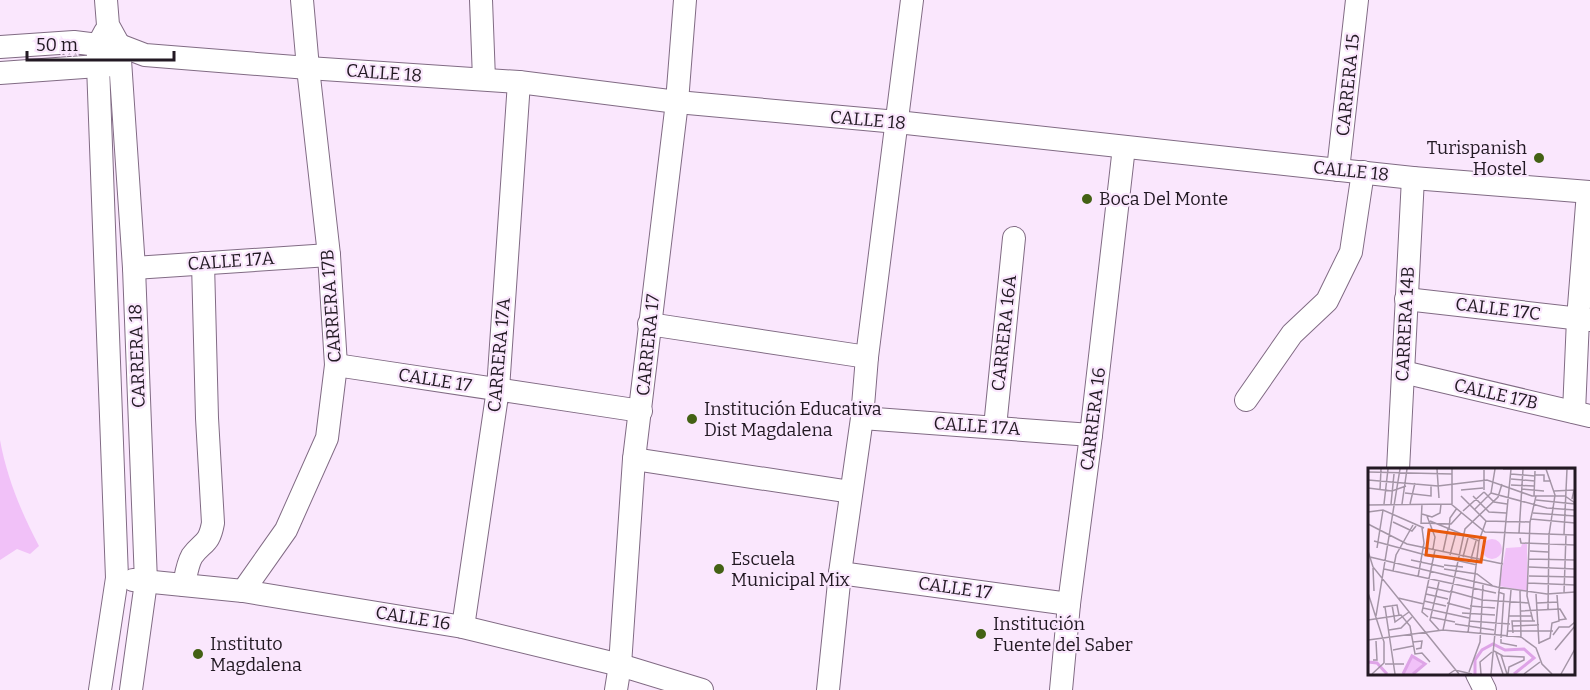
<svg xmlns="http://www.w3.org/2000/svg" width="1590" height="690" viewBox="0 0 1590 690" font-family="Bitter,serif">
<rect width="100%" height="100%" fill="#fae7fd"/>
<!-- green -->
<path fill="#f1c1f8" d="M0,440C7,478 21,512 39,546L30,554L17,549L0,560Z"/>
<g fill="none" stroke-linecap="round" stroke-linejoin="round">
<defs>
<g id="street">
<path d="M106,0L108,25L119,45L134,268L146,582L131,690"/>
<path d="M481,0L484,79"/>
<path d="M0,47L74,42L98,45H119L145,55L308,68L519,82L677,102L897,122L1413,178L1590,192"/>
<path d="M0,73L112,65"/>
<path d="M1338,170L1357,0"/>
<path d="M134,268L329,255"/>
<path d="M1406,299L1590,320"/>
<path d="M649,324L867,357"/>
<path d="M336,365L641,411"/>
<path d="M1403,372L1590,416"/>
<path d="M1246,400L1292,334L1327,301L1351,252L1363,172"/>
<path d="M1574,412L1578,319L1588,192"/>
<path d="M862,418L1091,435"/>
<path d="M995,427L1014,238"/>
<path d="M634,459L851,492"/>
<path d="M1398,470L1413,178"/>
<path d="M840,573L1069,604"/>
<path d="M133,580L243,591L463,627L620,665L702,690"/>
<path d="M184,585C186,575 187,565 192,556C203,541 209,545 213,523L207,418L203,263"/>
<path d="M243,591L286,530L327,438L336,365L329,255L308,68L302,0"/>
<path d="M463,627L498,389L519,82"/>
<path d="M1477,674L1485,690"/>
<path d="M100,690L117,578L98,65V45L105,32"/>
<path d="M616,690L620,665L634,459L677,102L685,0"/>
<path d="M828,690L840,573L862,418L867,357L912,0"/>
<path d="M1061,690L1069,604L1091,435L1124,147"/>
</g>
</defs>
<!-- street casing -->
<use href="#street" stroke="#816b84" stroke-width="24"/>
<!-- street -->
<use href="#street" stroke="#fff" stroke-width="22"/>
</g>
<!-- markers -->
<g fill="#436114" stroke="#fae7fd" stroke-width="2">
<circle cx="1539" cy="158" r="6"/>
<circle cx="1087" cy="199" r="6"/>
<circle cx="692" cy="419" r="6"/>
<circle cx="719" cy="569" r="6"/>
<circle cx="981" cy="634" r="6"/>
<circle cx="198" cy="654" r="6"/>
</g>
<g text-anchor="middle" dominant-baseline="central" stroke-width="4.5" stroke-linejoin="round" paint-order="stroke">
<!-- street labels -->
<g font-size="18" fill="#221923" stroke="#fae7fd">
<text transform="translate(384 73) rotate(4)">CALLE 18</text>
<text transform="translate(1348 85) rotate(-84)">CARRERA 15</text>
<text transform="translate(868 120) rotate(5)">CALLE 18</text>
<text transform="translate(1351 171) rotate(6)">CALLE 18</text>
<text transform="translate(231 261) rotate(-4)">CALLE 17A</text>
<text transform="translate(331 306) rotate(-94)">CARRERA 17B</text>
<text transform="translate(1498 309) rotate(7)">CALLE 17C</text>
<text transform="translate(1405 324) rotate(-87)">CARRERA 14B</text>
<text transform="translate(1004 333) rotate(-84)">CARRERA 16A</text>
<text transform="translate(648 345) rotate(-84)">CARRERA 17</text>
<text transform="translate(499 355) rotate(-85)">CARRERA 17A</text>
<text transform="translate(137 356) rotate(-92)">CARRERA 18</text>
<text transform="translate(435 380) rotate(9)">CALLE 17</text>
<text transform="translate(1496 394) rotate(13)">CALLE 17B</text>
<text transform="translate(1093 419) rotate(-83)">CARRERA 16</text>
<text transform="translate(977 426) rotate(4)">CALLE 17A</text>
<text transform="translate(955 588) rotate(8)">CALLE 17</text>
<text transform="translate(413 618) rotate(9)">CALLE 16</text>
</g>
<!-- poi labels -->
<g font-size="18" fill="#221923" stroke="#fae7fd" text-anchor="start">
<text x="1527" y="148" text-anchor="end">Turispanish<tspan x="1527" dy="21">Hostel</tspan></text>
<text x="1099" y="199">Boca Del Monte</text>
<text x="704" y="409">Institución Educativa<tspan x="704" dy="21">Dist Magdalena</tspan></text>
<text x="731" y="559">Escuela<tspan x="731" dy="21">Municipal Mix</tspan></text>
<text x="993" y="624">Institución<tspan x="993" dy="21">Fuente del Saber</tspan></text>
<text x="210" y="644">Instituto<tspan x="210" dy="21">Magdalena</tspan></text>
</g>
</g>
<!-- overview -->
<g transform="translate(1368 468)">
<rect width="207" height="207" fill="#fae7fd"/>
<path d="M114 81a10 10 0 1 1 20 0a10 10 0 1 1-20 0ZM154,76H159V123L131,118L138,80L153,79ZM45,189L56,198L45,206H35Z" fill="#f1c1f8"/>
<path fill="none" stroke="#dea4e7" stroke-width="3" d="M0,194L9,195L19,206M35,206L44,188L57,196L45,206M107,206V192L114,182L125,176L137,182L156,181L166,190L146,206"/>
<path fill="none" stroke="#a495a6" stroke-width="1.5" d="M69,1L71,30M84,1V36M135,1H207M178,1L187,27L181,67L180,141M0,4L84,6M143,6L167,8M167,7H176V13H183M143,11L167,13M0,12L70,18L119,12L164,28H197L207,35M143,17L166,18M0,20L24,23L38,18M154,21L176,23M12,22L13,1M93,22L115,20M116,22V2M186,23L206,22L204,31M116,24L126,34L139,36M37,25L63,28V17M123,25L179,40L207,42M93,28L118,53L162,54M105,28L121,44L138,45M166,28L167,3M168,32L207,36M16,36L20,1M23,36L26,6M34,36L39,1M42,36L47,15M0,37L83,36L117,64L207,67M107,41L123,25L127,1M95,43L116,24M0,44L15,42L56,60M165,45L207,48M54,46L64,49L72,45L73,36M59,48L67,69L65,81M163,51L207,55M62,53L111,73M25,54L44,63L48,58M53,55L83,56L94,44M0,56L39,76L135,96M53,56L54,36M81,62L82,50L89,40M151,65L155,1M196,66L199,1M152,70L153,75L207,77M6,73L65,89M9,80L15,42M0,83L5,99L91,206M162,83L180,84M75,84L80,61M82,87L88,65M2,89L129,119L179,126L207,124M74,89L109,97M95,89L100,70M103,91L108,73M161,91L207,92M43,92L76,99M76,97L95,99M161,99L207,101M5,100L6,123M16,101L128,125M76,101L109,106L125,118M25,103L28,87L45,57M161,108L207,109M50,109L56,75L54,60M160,115L207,117M60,119L82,124M82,123L114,132L161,135M152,123L153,170M130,124L136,126L133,170M0,125L16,174V195L4,206M196,125L198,67M58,126L80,131M168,126L171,176M30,130L56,136M56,133L78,138M79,135L102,141M169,135L190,134M24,137L27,154L41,144M102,138L127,140M15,139L29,137L31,147M17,139L27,206M55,140L101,150M153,143L192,141L198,151L191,152M94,145L127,147M8,148L32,1M141,148H164M60,149L54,144L67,82M62,149L87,154M0,152L33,147L42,158L47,186L54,185L62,194M101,153L142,156M165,153L159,128L162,54L168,28M87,156L126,162M144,158L171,157M21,162L33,160L44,149M71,162L62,152L71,114M75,162L97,61L130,29L134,16M140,163H185M100,165L111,73L118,53M145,165L144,153H167M185,167L191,159H201L207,154M139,169L143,122M133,171V175L149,178M0,172L75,162L153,169L168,180L174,196L184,206M45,174L54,173L53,180L48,181M171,175L182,170L184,155L191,153L189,127M25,182L45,178M187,182L207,158M126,183L135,188L156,189V192L141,199L140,206M128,185L135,206M133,187L139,206M5,192H9L8,173M17,196H36M101,204L112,174L115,117M81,206L87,202L104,206M113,206L112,194L124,184M123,206L143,1M156,206L172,194M193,206L207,181"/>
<path fill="#e8590c" fill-opacity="0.15" stroke="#e8590c" stroke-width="3" d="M61,62L117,70L113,94L58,87Z"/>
<rect width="207" height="207" fill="none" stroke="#221923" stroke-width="3"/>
</g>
<!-- scale -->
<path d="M27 51v9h147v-9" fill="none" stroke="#221923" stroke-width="3"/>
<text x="36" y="51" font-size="18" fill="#221923" stroke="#fae7fd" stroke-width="4.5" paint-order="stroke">50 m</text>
</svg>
